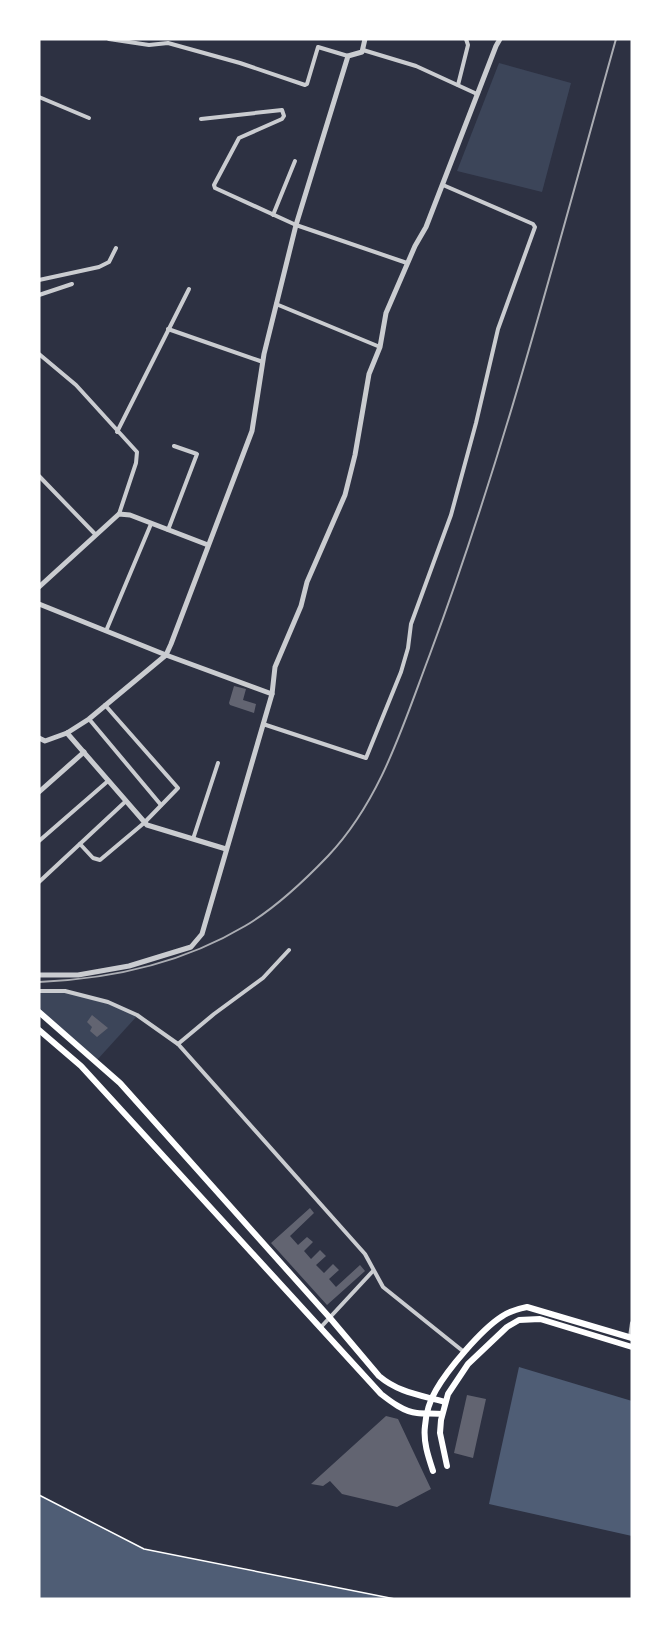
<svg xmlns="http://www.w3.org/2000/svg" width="671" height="1638" viewBox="0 0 671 1638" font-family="'IBM Plex Sans',sans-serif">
<rect width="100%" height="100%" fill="#2d3142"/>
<!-- green -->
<g fill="#3c4559">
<path d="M499,63L571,83L542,192L457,171Z"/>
<path d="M66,992L109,1004L137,1016L97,1060L39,1011V993Z"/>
</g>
<!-- water -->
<g fill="#4f5d75">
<path d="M519,1367L632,1401V1536L489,1504Z"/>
<path d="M39,1495L144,1549L395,1599H39Z"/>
</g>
<!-- building -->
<g fill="#626471">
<path d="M234,686L246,689L243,700L256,704L254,713L230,705L229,703Z"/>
<path d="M92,1015L108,1028L97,1037L90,1031L92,1027L87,1022Z"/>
<path d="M310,1208L314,1213L290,1236L298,1245L307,1237L313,1242L304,1251L311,1259L320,1250L326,1256L316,1265L324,1273L333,1264L339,1270L329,1279L336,1287L360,1265L365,1271L327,1305L271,1243Z"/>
<path d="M467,1395L486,1399L473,1458L454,1453Z"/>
<path d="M386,1416L398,1419L431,1489L397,1507L342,1494L330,1481L323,1486L311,1484Z"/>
</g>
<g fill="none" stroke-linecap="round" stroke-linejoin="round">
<!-- path -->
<path stroke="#fff" stroke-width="1.5" d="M39,1495L144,1549L395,1599"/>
<!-- minor -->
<g stroke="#caccd0" stroke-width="4">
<path d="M109,39L149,45L168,43L240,63L305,85L307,84L318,47L348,56"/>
<path d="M363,50L416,66L477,94"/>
<path d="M458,85L468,45L466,39"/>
<path d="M39,97L89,118"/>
<path d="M201,119L282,110L284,116L282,119L239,138L214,185L215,188L296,225L407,263"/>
<path d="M273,215L295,161"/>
<path d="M39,280L99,267L109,262L116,248"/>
<path d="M39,295L72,284"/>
<path d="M276,304L380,347"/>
<path d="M168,329L263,362"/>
<path d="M39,354L76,385L137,452L136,463L119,514"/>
<path d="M117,432L189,289"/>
<path d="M39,476L95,534"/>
<path d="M168,530L197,454L174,446"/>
<path d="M106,631L151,524"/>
<path d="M89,719L161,805"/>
<path d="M263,724L366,758L401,672L408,648L411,624L451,515L476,423L498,329L535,227L533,224L443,185"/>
<path d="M193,839L218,763"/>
<path d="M39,841L108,781"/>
<path d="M80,844L93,858L100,860L144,823L178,788L105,705"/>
<path d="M39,882L126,801"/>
<path d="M39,991H65L108,1002L137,1015L178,1044L365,1254L383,1287L464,1352"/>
<path d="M178,1044L214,1014L263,978L289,950"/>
<path d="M321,1327L373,1271"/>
<path d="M630,1337L632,1323"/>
</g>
<!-- tertiary -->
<g stroke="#caccd0" stroke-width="5">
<path d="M39,587L119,514L130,515L208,545"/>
<path d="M39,604L166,655L272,694"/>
<path d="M67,733L147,825L226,849"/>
<path d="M39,738L45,741L67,733L89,719L166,655L171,644L252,431L264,354L296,225L348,56L362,52L365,39"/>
<path d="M39,792L84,752"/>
<path d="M39,975H78L129,966L191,947L202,934L272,694L275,667L301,606L307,582L345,495L355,455L369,374L380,347L386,313L415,246L426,227L496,46L500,39"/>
</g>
<!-- secondary -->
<g stroke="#fff" stroke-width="6">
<path d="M39,1012L120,1083L330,1318L379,1376C399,1393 421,1395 445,1402"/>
<path d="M39,1030L81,1066L381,1394C390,1401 404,1412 417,1413C425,1414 433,1413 442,1414"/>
<path d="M447,1466L440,1433L441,1420L448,1394L468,1364L507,1327L519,1320L540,1319L632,1347"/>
<path d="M433,1471C428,1456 423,1441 425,1426C426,1414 430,1400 436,1390C448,1369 481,1330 501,1317C509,1311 517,1309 527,1307L632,1338"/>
</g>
<!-- rail -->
<path stroke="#abadb3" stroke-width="2" d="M39,982C110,979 183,963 245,926C274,909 305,880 328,856C381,800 403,725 430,654C505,453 558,245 616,39"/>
</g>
<!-- border -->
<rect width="671" height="1638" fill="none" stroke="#ffffff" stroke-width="81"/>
</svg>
